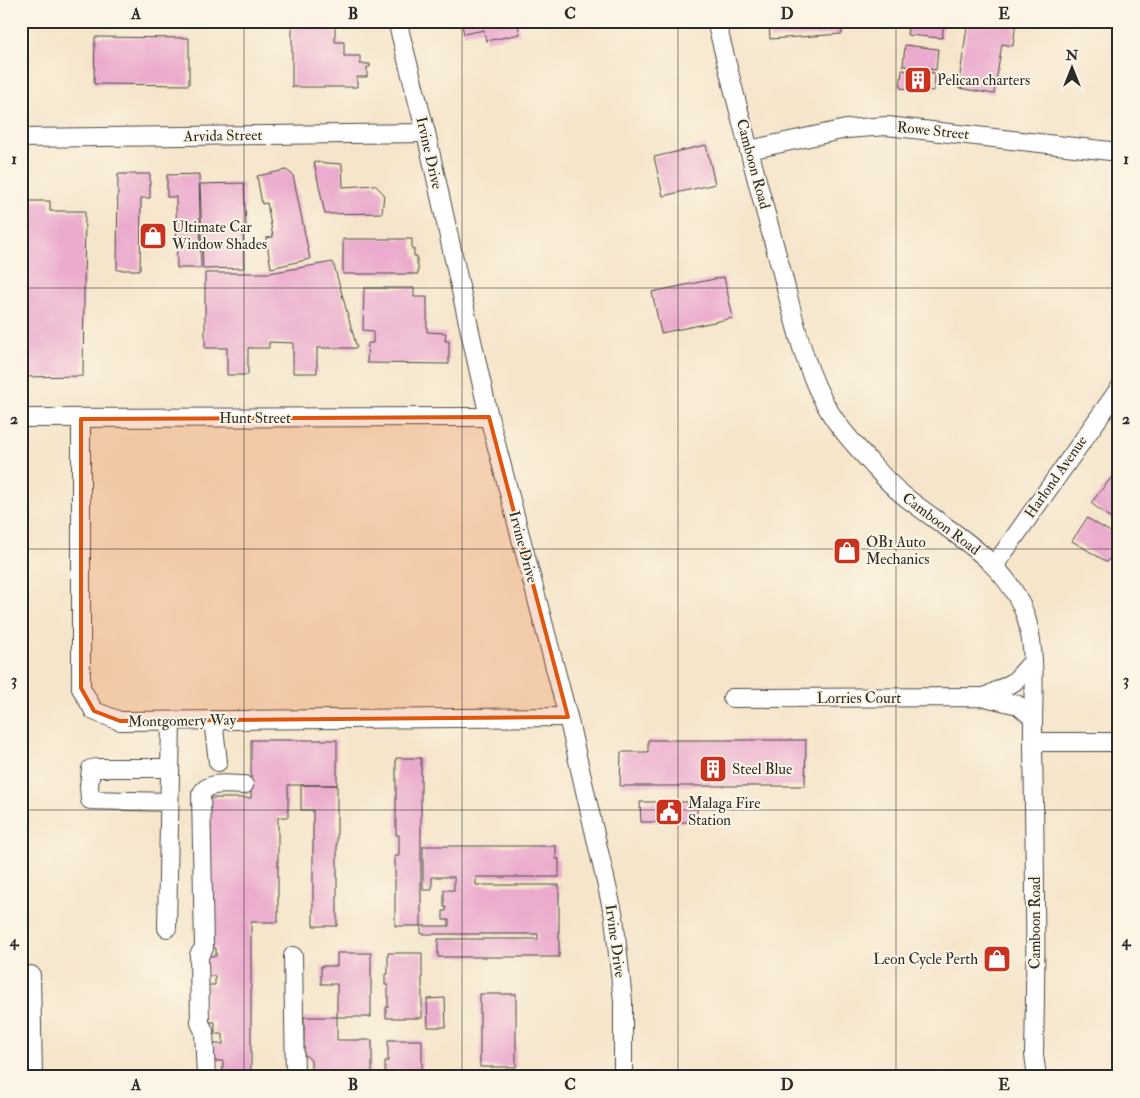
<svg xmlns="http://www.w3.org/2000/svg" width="1140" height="1098" viewBox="0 0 1140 1098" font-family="'IM FELL Double Pica',serif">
<rect width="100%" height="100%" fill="#fcf5e5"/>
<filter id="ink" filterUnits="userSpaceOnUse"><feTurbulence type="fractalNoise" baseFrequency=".02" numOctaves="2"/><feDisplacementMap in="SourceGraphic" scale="10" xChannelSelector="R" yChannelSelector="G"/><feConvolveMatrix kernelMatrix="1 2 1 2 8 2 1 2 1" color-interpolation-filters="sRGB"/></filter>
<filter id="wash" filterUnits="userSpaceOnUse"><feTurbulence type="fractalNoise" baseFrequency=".0096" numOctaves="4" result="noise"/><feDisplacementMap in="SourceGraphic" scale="20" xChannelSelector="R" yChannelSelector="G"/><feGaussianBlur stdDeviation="1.12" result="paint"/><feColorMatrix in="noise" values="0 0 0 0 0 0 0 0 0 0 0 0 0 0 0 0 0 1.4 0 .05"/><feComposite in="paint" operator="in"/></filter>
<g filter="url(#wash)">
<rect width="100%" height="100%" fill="#f5e5ca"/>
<g id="blocks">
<!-- building -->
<g fill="#ebabce">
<path d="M292,21H335V42H344V56H360V64H370V67H367V77H357V87H292Z"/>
<path d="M461,21H517L520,34L486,41L484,30L464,34Z"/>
<path d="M769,21H841L842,34L770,39Z"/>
<path d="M909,21H944L942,38L907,35Z"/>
<path d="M968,21H1016L1013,46L1002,44L994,94L958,88Z"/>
<path d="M95,37L189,38V85L94,84Z"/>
<path d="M905,45L938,49L936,70L903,66Z"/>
<path d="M902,70L935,73L934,91L900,88Z"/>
<path d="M706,145L715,184L663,196L654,157Z"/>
<path d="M314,162L342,164L343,187L375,185L384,194L382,213L325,214Z"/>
<path d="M286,170L293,175L310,259L271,268L266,238L273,237L267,203L262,204L257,176Z"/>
<path d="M118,174H150V198H141L140,270H117Z"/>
<path d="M199,174L201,268H177L176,197H167V175Z"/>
<path d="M244,183L246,229H243L244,268L203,269L200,184Z"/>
<path d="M29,201H50V211H85L83,376L21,377V232H28Z"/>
<path d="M343,239H412V249H414V256H417V265H418V274H343Z"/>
<path d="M333,262L357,348H317V373H293V343L269,342V348H248V375H227V348H205V273H269Z"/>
<path d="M724,277L733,318L661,333L652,292Z"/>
<path d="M364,288H414V297H427V332L446,333L445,341H449V364L367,363L368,343H373V331L363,330Z"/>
<path d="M1119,468V525L1091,503Z"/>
<path d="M1087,518L1119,537V544L1107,562L1072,541Z"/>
<path d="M251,740H337V785H288V817H278V922H251V1077H223V1061H213V1044H223V1034H215V1022H206L204,985H215V976H206V956H216V948H209L207,798H251Z"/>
<path d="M648,740H806L805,786H620L621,752H648Z"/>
<path d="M396,758H421V926H395V856H399V835H396Z"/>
<path d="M301,785H337V926H313V810H301Z"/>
<path d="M640,802H697V822H641Z"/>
<path d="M423,846H556V859H559V877H476V885H559V957H438V939H538V934H421V926H449V920H443V911H446V907H444V890H454V877H432V890H423Z"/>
<path d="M337,953H371V1017H337V984H321V966H337Z"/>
<path d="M388,953H422V1018H386V1007H388V985H385V974H388Z"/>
<rect x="480" y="994" width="36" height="73"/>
<path d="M445,998L446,1027H428L427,999Z"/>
<path d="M304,1017H337V1040H372V1073H337V1077H311V1060L304,1054Z"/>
<path d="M388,1040H422V1074H411V1073H399V1074H385V1061H388Z"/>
</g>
</g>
</g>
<g filter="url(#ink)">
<use href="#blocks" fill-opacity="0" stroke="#494743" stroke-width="1"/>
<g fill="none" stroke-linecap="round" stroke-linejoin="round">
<defs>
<g id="minor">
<path d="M397,21L426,133L489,417L568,717L614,917L623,1001V1077"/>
<path d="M716,21C737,104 758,187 781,269C794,318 804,371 831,414C842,432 857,447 871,463C881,474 891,486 903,495C947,531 1007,559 1026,617C1038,657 1032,706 1033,748C1034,801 1035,854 1035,907C1036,956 1035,1006 1034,1055L1037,1077"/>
<path d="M21,138L426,133"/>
<path d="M749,150L846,129L887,126L1119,152"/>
<path d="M21,418L489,417"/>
<path d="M81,419V688L94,711L120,721L568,717"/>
<path d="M994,566L1119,389"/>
<path d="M985,697L1014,682L1033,661"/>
<path d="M732,698L985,697L1018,705L1032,717"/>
<path d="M213,720L218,762"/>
<path d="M1033,742H1119"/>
<path d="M169,802L90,800L89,786L91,769L97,768H170"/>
<path d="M167,928L171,721"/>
<path d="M293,956L295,1077"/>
<path d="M31,975L33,1077"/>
<path d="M206,1077L204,1031L200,1023L199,955L204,948L201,795C207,780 230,785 244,785"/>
</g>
</defs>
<!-- minor casing -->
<use href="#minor" stroke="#494743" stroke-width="20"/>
<!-- minor -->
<use href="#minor" stroke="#fff" stroke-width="18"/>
</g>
</g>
<!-- marked area -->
<path fill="#df570e" fill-opacity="0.2" stroke="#df570e" stroke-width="4" stroke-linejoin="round" d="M489,417L568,717L120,721L94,711L81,688V419Z"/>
<!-- grid -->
<path fill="none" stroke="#2b2b2b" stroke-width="1" stroke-opacity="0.55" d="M244,21V1077M462,21V1077M678,21V1077M896,21V1077M21,288H1119M21,549H1119M21,810H1119"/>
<!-- icons -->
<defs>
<symbol id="building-square" viewBox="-11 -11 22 22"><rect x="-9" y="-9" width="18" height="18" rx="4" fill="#c8321e" stroke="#fcf5e5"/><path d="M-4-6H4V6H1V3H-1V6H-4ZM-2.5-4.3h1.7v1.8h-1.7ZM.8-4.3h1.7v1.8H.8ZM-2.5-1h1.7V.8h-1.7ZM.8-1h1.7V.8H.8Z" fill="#fff"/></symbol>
<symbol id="shop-square" viewBox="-11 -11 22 22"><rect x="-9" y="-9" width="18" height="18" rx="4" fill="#c8321e" stroke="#fcf5e5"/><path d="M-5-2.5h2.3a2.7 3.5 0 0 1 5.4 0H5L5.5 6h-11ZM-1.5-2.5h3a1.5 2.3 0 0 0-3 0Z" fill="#fff"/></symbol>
<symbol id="civic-square" viewBox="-11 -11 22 22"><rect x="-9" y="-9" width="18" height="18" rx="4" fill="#c8321e" stroke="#fcf5e5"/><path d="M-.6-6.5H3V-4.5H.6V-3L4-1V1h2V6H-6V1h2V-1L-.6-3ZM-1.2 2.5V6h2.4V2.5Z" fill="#fff"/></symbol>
</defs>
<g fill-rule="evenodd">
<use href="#building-square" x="902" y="64" width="32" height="32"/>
<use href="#shop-square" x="137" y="220" width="32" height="32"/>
<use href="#shop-square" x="831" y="535" width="32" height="32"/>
<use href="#building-square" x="697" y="753" width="32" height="32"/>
<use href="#civic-square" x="653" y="796" width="32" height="32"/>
<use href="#shop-square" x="981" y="943" width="32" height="32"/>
</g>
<g text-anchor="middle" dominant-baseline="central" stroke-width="4" stroke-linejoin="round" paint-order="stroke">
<!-- poi labels -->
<g font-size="15" fill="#2b2b2b" stroke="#fcf5e5" text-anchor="start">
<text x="937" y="80">Pelican charters</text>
<text x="172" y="227">Ultimate Car<tspan x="172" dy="17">Window Shades</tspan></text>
<text x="866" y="542">OB1 Auto<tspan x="866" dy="17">Mechanics</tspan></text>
<text x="732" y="769">Steel Blue</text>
<text x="688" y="803">Malaga Fire<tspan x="688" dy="17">Station</tspan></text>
<text x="978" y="959" text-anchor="end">Leon Cycle Perth</text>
</g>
<!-- street labels -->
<g font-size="15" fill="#2b2b2b" stroke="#fcf5e5">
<text transform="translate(933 131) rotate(6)">Rowe Street</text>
<text transform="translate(223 136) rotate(-1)">Arvida Street</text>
<text transform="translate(429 153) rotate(77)">Irvine Drive</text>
<text transform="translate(753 164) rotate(75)">Camboon Road</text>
<text x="255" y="418">Hunt Street</text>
<text transform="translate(1056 477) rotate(-55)">Harlond Avenue</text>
<text transform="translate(941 524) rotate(37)">Camboon Road</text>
<text transform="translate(523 547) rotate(75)">Irvine Drive</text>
<text x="859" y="698">Lorries Court</text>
<text transform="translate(182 721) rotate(-1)">Montgomery Way</text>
<text transform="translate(1035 923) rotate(-90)">Camboon Road</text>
<text transform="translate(615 941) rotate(82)">Irvine Drive</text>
</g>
</g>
<!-- margin -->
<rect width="1140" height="1098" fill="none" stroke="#fcf5e5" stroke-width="55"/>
<!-- north arrow -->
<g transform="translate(1072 68)" stroke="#fcf5e5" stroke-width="4" paint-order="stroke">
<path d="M0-4L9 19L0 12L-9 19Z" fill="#2b2b2b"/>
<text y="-8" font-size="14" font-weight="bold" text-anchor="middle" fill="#2b2b2b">N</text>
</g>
<rect x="28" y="28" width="1084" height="1042" fill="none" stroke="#2b2b2b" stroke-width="2"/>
<g font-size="16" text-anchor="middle" font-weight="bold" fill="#2b2b2b">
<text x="136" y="19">A</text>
<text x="353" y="19">B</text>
<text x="570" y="19">C</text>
<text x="787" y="19">D</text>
<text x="1004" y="19">E</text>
<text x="14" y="164">1</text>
<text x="1126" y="164">1</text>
<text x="14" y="424">2</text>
<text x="1126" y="424">2</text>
<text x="14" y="685">3</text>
<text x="1126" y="685">3</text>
<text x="14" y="946">4</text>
<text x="1126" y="946">4</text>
<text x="136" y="1090">A</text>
<text x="353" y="1090">B</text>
<text x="570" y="1090">C</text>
<text x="787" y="1090">D</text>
<text x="1004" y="1090">E</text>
</g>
</svg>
